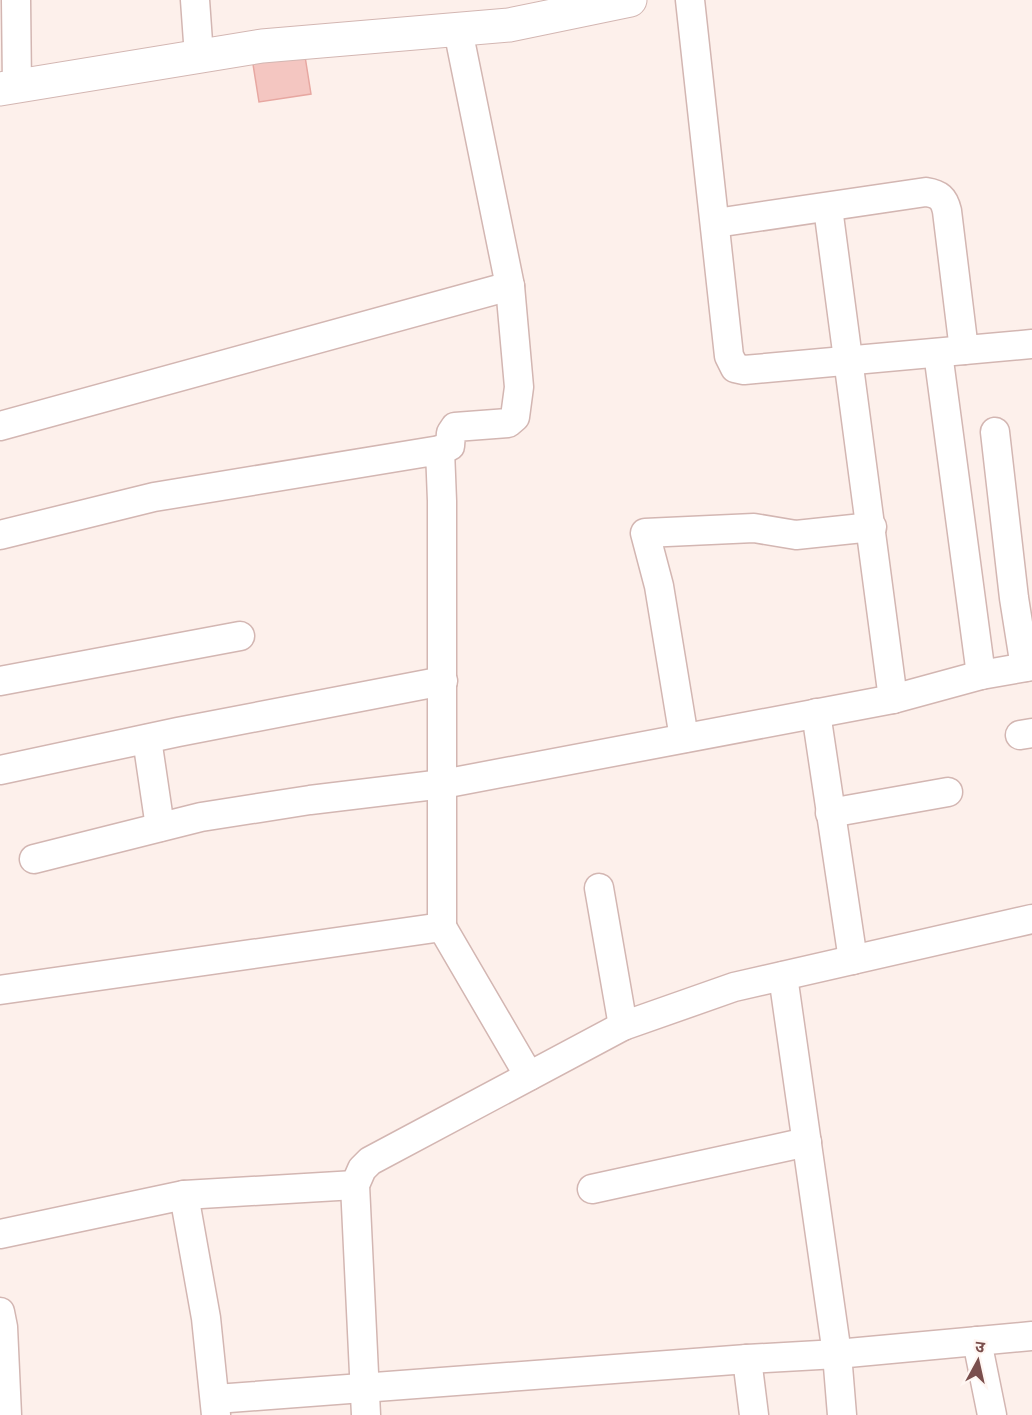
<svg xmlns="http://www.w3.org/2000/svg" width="1032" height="1415" viewBox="0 0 1032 1415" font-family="'PT Sans','Noto Sans Devanagari',sans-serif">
<rect width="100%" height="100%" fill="#fdf0eb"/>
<!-- building -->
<path fill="#f4c6c1" stroke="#e7a7a1" stroke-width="1.5" d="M304,50L311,94L259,102L252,58Z"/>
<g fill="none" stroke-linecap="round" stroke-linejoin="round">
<defs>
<g id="minor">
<path d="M16,0L17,86"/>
<path d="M195,0L199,56"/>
<path d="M690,0L729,356L735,368L744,370L1032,344"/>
<path d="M828,208L893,699"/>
<path d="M716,223L926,192C939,194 944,198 947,211L964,350"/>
<path d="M938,353L981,675"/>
<path d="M0,426L510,286"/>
<path d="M995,432L1014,598L1025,667"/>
<path d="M440,450L450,446L451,433L455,427L508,423L515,417L519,387L510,286L458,30"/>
<path d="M0,535L154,497L440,450L442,501V927"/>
<path d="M0,681L240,636"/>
<path d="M816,713L853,960"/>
<path d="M1020,735L1032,733"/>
<path d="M684,738L659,586L645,533L754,528L796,535L872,527"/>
<path d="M147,739L160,827"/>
<path d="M0,770L178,732L443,681"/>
<path d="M830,813L948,792"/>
<path d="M34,859L201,817L310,800L443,784L893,699L981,675L1032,666"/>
<path d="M599,888L623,1026"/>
<path d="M783,976L837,1354L842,1415"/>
<path d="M0,990L442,927L529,1076"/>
<path d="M592,1189L807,1142"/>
<path d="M184,1195L206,1318L216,1415"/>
<path d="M0,1234L184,1195L355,1185"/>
<path d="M0,1312L3,1327L7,1415"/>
<path d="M977,1341L992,1415"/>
<path d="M747,1359L754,1415"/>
<path d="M216,1399L747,1359L837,1354L1032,1336"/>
<path d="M366,1415L355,1185L362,1169L370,1161L623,1026L734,987L1032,919"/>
</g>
<path id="tertiary" d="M0,89L262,46L509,25L630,0"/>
</defs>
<!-- minor casing -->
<use href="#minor" stroke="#d3b6b2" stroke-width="31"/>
<!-- tertiary casing -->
<use href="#tertiary" stroke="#d3b6b2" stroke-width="35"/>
<!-- minor -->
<use href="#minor" stroke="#fff" stroke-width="28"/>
<!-- tertiary -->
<use href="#tertiary" stroke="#fff" stroke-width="33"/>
</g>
<!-- north arrow -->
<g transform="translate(978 1361) rotate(8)" stroke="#fff6f2" stroke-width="4.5" paint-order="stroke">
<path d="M0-4.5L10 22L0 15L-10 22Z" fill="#7a4e4c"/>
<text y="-9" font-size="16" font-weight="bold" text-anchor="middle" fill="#7a4e4c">उ</text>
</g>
</svg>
